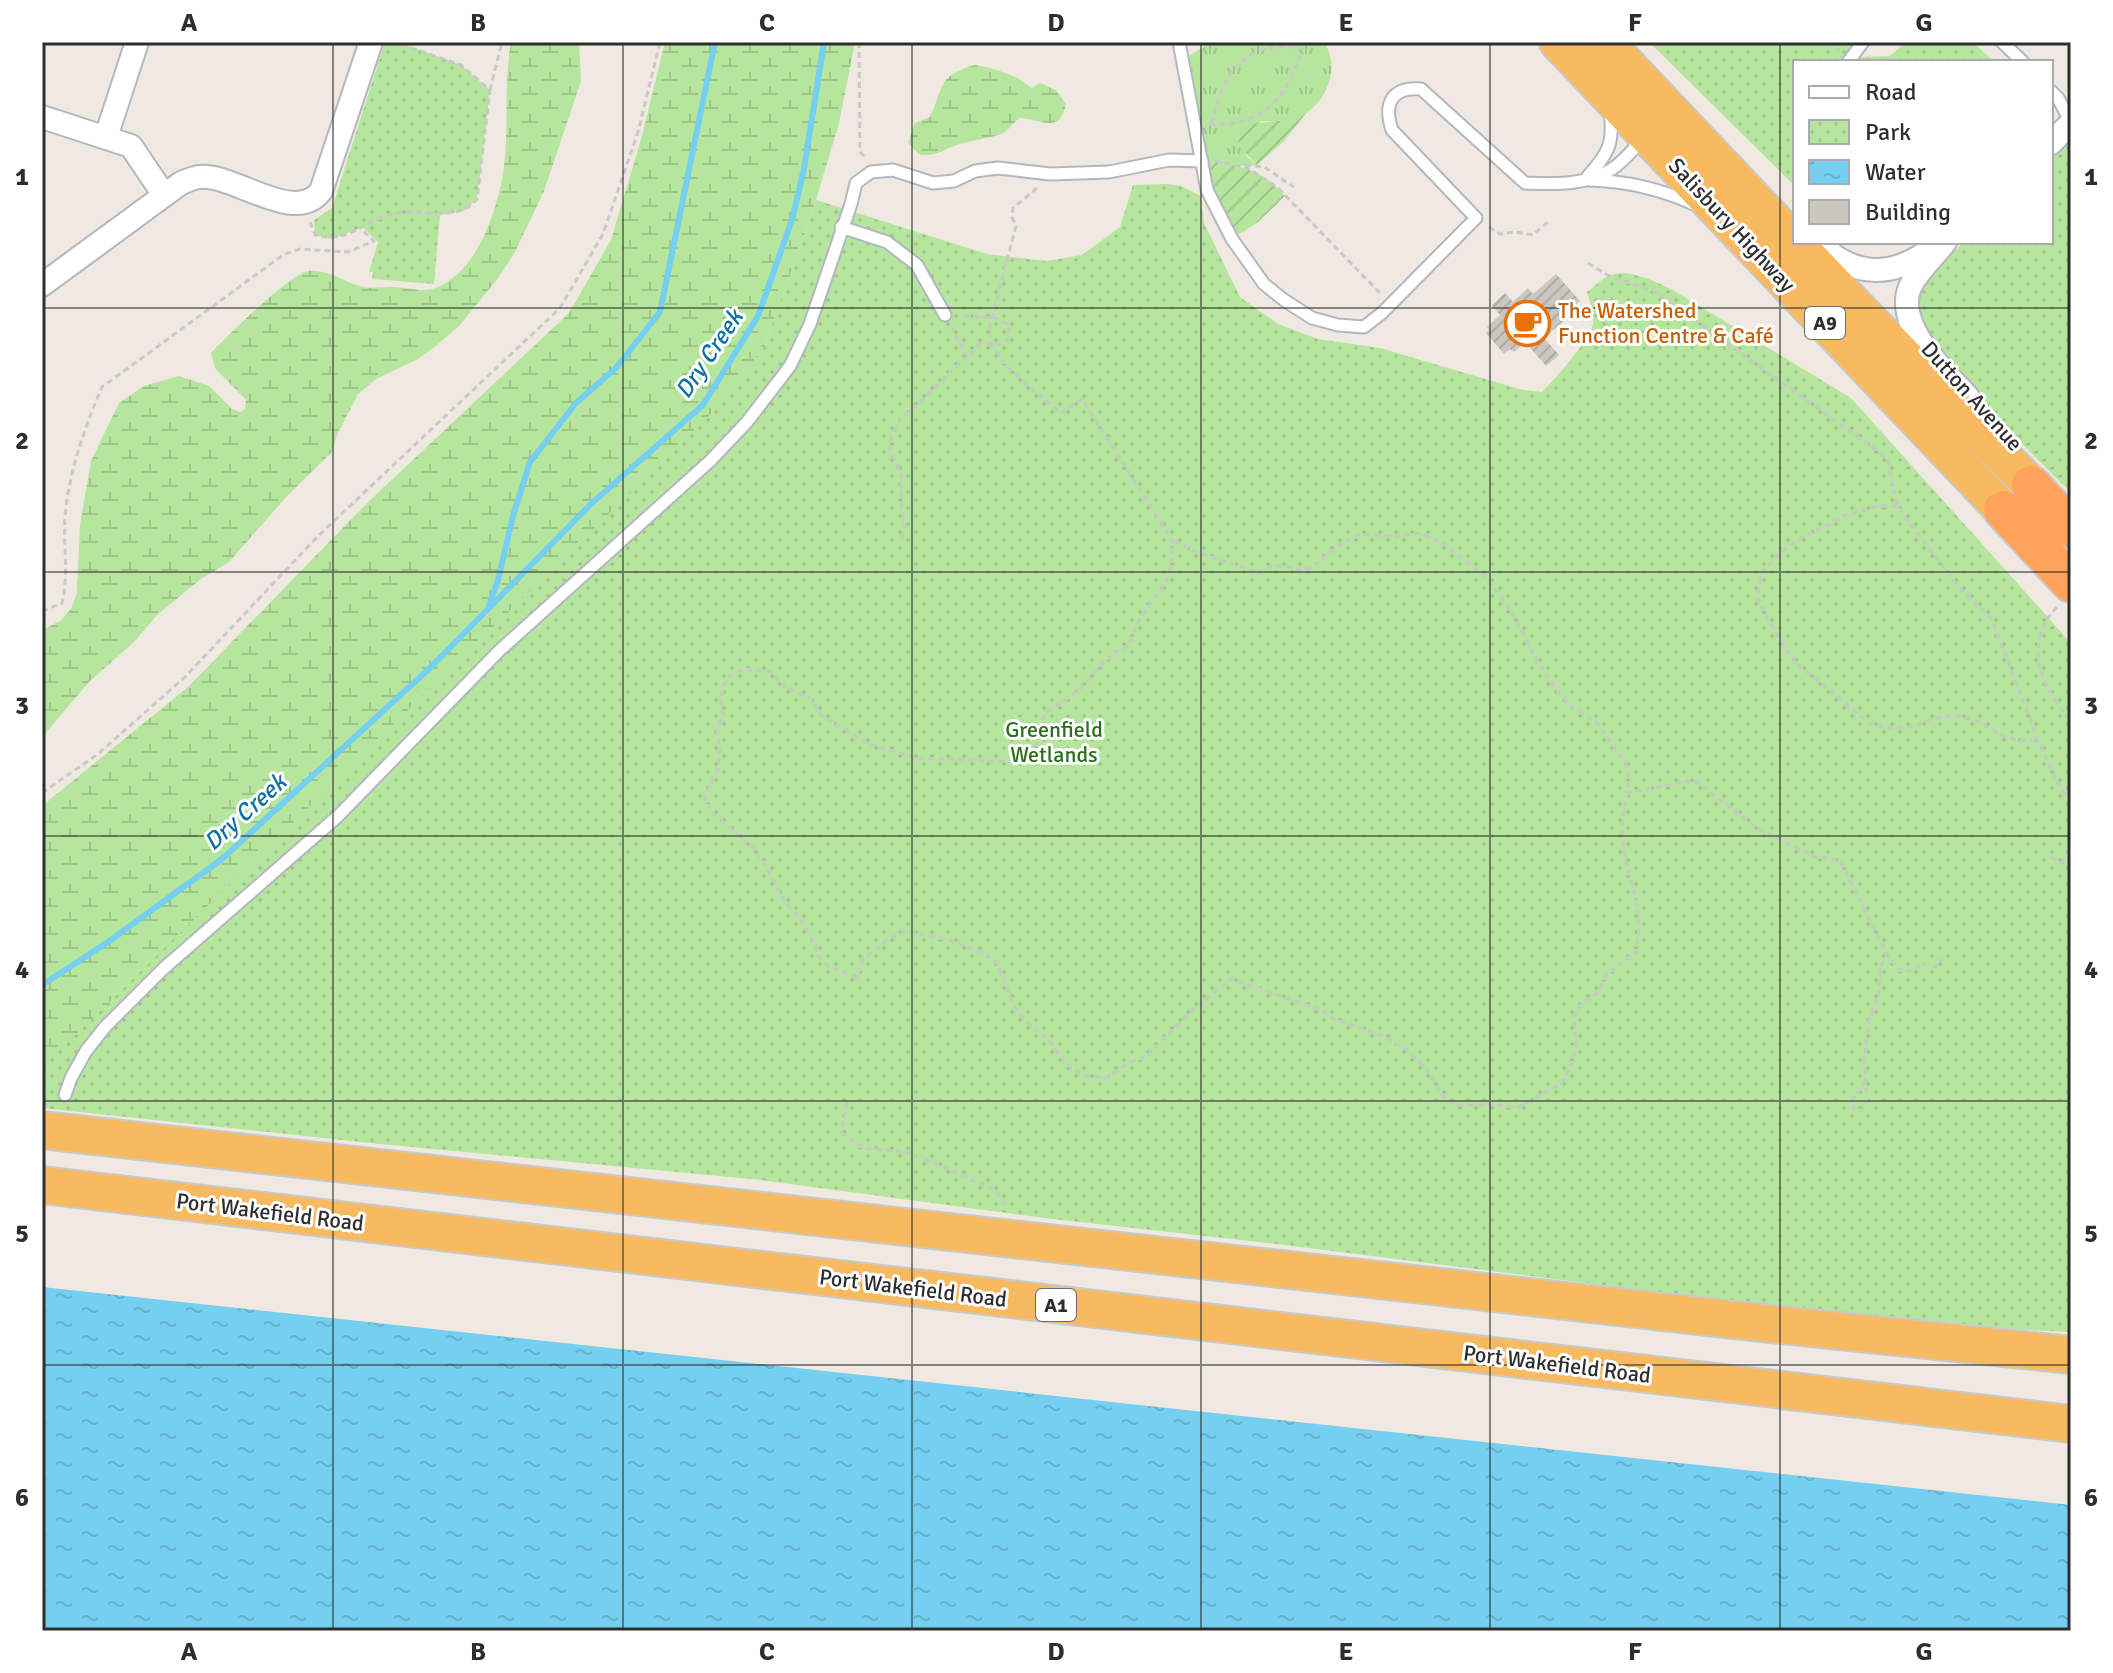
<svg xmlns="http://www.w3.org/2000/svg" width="2113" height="1673" viewBox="0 0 2113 1673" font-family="Signika,sans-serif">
<defs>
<pattern id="grass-tufts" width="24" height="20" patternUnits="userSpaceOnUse" patternTransform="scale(2)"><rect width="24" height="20" fill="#b6e59e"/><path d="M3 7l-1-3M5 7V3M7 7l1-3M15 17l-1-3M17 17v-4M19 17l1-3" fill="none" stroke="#9dc588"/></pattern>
<pattern id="wetland-marsh" width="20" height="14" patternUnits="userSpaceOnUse" patternTransform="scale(2)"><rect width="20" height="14" fill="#b6e59e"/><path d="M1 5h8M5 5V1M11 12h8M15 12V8" fill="none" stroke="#9dc588"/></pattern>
<pattern id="park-dots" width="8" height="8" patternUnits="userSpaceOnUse" patternTransform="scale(2)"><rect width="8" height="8" fill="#b6e59e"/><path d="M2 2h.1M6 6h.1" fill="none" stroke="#9dc588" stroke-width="1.8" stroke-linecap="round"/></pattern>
<pattern id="garden-furrows" width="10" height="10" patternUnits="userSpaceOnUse" patternTransform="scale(2)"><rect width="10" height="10" fill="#b6e59e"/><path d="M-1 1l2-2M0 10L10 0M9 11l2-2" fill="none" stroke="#9dc588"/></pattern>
<pattern id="water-ripples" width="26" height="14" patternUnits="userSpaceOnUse" patternTransform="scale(2)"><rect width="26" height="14" fill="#75cff0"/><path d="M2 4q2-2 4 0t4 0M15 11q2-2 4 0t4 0" fill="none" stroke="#66b2ce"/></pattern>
<pattern id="building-hatch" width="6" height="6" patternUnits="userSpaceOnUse" patternTransform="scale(2)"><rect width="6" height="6" fill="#cbc7bf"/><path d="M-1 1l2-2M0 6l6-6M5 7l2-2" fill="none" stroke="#afaba4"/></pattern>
</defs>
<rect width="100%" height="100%" fill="#efe9e1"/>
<!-- grass -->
<path fill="url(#grass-tufts)" d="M1211,42H1324C1341,68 1327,104 1299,117C1287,122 1274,122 1261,121L1245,155L1257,165C1239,168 1220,162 1202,161L1183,60Z"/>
<!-- wetland -->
<g fill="url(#wetland-marsh)">
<path d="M511,42H579L581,81L544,191L515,252L499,277L459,326L437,345L418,359L376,379L358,394L337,435L332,452L288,495L229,562L201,579L157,615L134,642L89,682L42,737V630L60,621L71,609L77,593L80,525L91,461L119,403L144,386L179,376L209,386L232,409L240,412L245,409L246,400L215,368L211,353C227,336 290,274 308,271C328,269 342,281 360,286C371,290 384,286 396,287C409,288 425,293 438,287C473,271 490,228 499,193C512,145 502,91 511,42Z"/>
<path d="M665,42H855L839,123L816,200L765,346L713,412L49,1062L42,1073V806L188,687L364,506L569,313L611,240L642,136Z"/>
<path d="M975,65C989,67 1002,71 1015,77C1022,80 1026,85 1032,88L1040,83L1056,90L1066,104C1060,135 1041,119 1020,118C1013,122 1009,131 1001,134C986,139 971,140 957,145C941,150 938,156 920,155L908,143L915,123L930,117C944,88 936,76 975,65Z"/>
</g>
<!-- park -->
<g fill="url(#park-dots)">
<path d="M385,42L404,44L461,65L490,90L477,199L464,211L440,215L434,284L372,279L373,272H369L378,242L363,227L332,239L315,235L314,220L332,208Z"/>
<path d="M1649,42H1846L1860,57L1890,56L1906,42H1973L1994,62H1795V186Z"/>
<path d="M2071,140V493L1952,374L1933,350L1918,313V297L1924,280L1964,242H2051V159Z"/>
<path d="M1167,184L1181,186L1201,196L1204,223L1240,297L1278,324L1318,339L1380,348L1523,390L1542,392C1554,380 1591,339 1593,324C1594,313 1590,302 1587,292C1594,287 1601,279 1609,276C1627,267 1656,282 1673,290L1851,398L2071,643V1332L2026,1330L1713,1299L1277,1244L1044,1218L761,1180L380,1144L42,1108V1074L48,1062L713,412L765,346L816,200L987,254L1046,261L1082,255L1120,227L1133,185Z"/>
</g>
<!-- garden -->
<g fill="url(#garden-furrows)">
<path d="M1307,112L1284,141L1257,165C1245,151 1226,141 1250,124L1289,120Z"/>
<path d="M1202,161C1235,163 1262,169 1285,196L1258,222L1232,239L1207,190Z"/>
</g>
<!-- water -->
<path fill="url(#water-ripples)" d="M42,1287L2071,1505V1631H42Z"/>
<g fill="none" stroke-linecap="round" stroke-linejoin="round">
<!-- stream -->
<g stroke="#75cff0" stroke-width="6">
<path d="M489,606L498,580L513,516L530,462L576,403L616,368L660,312L715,42"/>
<path d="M42,985L108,942L222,859L431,667L592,503L703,405L758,316L792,220L804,169L824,42"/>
</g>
</g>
<!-- building -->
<path fill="url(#building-hatch)" d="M1556,274L1580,301L1564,315L1567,318L1544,338L1559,355L1546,366L1525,342L1514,352L1510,349L1504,354L1486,333L1489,330L1487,327L1500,315L1492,305L1505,293L1513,302L1528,288L1533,294Z"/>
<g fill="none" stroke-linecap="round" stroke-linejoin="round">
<defs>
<g id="service">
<path d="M1179,42L1207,190L1232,239L1264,284L1284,300L1312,318L1338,325L1364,327L1382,313L1476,218L1392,130C1383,103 1392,87 1421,89L1525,183C1555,184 1585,186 1612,169C1624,161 1634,148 1644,138"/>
<path d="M2002,42L2023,62"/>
<path d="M1848,62L1863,42"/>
<path d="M2051,91L2058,98L2071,123"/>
<path d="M1588,176C1610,152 1614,142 1610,109"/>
<path d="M1589,180C1628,181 1661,189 1696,205"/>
<path d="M841,227L887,242L917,265L945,315"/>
<path d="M65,1095L71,1078L86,1051L105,1027L163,969L338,816L500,650L710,461L747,422L790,366L810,324L851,204L856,183L871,172L893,170L933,183L954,181L975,171L998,168L1050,174L1109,172L1169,160L1202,161"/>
</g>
<g id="minor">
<path d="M42,117L131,146L164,195"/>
<path d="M106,137L137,42"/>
<path d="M2051,143L2071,123"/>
<path d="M1817,242C1853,277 1891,279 1931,249"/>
<path d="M1945,242C1934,257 1918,270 1910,287C1894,325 1944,371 1968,397"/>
<path d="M42,285L181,183C187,181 194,177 200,177C233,173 295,226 321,191L371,42"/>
</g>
<g id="trunk">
<path d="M1558,42L2003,510"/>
<path d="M1605,42L1855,306L2031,485"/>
<path d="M42,1130L1762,1323L2071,1355"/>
<path d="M42,1185L2071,1424"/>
</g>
<g id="motorway">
<path d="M2031,485L2071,528"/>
<path d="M2003,510L2071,583"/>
</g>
</defs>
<!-- service casing -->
<use href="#service" stroke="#b4b7c1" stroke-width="15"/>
<!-- minor casing -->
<use href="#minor" stroke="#b4b7c1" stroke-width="26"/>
<!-- trunk casing -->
<use href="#trunk" stroke="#c9c9c9" stroke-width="40"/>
<!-- motorway casing -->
<use href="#motorway" stroke="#c9c9c9" stroke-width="42"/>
<!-- path -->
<g stroke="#c9c9c9" stroke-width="3" stroke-dasharray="6 4" stroke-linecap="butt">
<path d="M859,42L860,152L867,159"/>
<path d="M1830,42L1839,50"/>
<path d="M490,90L502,42"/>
<path d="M1209,124C1265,127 1287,97 1302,48C1246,39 1221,74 1212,124"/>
<path d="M1215,161L1246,167L1277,187L1380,293"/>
<path d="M1245,165L1264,167L1294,187"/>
<path d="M1037,188L1013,208L1012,217L1016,226L989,329C991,365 1037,390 1061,413L1082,399L1172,540L1171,568L1167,580L1140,619L1128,646L1111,655L1077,692L1045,713L1033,750L1017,762L915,758L869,744L821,715L811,699L783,685L771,672L744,669L730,676L724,685L720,701L723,715L717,729L720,752L717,770L704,800L715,815L753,848L763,861L781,896L802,922L814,942L819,956L828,966L857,977L863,959L890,938L908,931L952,941L987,954L997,963L1014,1006L1027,1022L1048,1039L1067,1065L1086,1076L1104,1078L1133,1061L1146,1057L1186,1016L1231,979L1322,1010L1334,1019L1385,1037L1403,1047L1426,1069L1446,1100L1459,1105L1492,1104L1517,1108L1562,1083L1573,1061L1576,1041L1574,1016L1583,1002L1598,993L1607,974L1636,952L1639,929L1636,900L1624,854L1622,826L1629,780L1626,764L1597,723L1573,708L1558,692L1537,661L1513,614L1486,577L1441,542L1419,533L1395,537L1359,534L1340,544L1314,567L1304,570L1274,565L1259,573L1199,553L1172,540"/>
<path d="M310,222L315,235C350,244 362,221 393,214C420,207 457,224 477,199L490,90L461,65L395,42"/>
<path d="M1489,227L1500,234L1515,232L1533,235L1550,220"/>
<path d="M1588,263L1609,276L1654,291L1879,452L1888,462L1897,506L1957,585L1992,620L2038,740L2060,788L2071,800"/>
<path d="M951,326L966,355"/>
<path d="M1897,506H1878L1849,514L1799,539L1776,557L1762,573L1757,597L1771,625L1795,662L1869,723L1888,728L1913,727L1931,719L1952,715L1978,721L2003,736L2022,741L2038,740"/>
<path d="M902,538L905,526L901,503V474L890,451L891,438L898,423L981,343C995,343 998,350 1009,338V326L997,318L960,316"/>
<path d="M2057,607C2023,642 2040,685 2068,718"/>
<path d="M42,611L62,603C69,574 63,546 65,517C69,471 84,429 102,387L283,255L300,249L348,252L374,241L361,229"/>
<path d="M42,793L98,754L185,677L317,537L560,308L603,234L638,132L660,42"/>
<path d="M1626,793L1694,780L1761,831L1818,858H1830L1842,864L1887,954L1899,970L1913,971L1921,963L1935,967L1943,959"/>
<path d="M2051,857L2071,868"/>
<path d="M2062,863L2071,849"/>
<path d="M1866,1080L1852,1101L1854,1110H1862L1867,1099L1864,1061L1869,1021L1879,994L1880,968L1887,954"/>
<path d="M847,1102L842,1133L863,1148L907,1152L963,1175L994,1189L1006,1206"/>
</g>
<!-- service -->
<use href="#service" stroke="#fff" stroke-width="11"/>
<!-- minor -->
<use href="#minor" stroke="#fff" stroke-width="22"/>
<!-- trunk -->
<use href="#trunk" stroke="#f8ba60" stroke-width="36"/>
<!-- motorway -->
<use href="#motorway" stroke="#ffa35c" stroke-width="38"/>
</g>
<!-- grid -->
<path fill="none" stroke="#2e2e2e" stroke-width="2" stroke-opacity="0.55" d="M333,42V1631M623,42V1631M912,42V1631M1201,42V1631M1490,42V1631M1780,42V1631M42,308H2071M42,572H2071M42,836H2071M42,1101H2071M42,1365H2071"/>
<!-- icons -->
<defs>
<symbol id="cafe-ring" viewBox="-11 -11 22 22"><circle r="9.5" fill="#fff" stroke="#e8710a" stroke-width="1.5"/><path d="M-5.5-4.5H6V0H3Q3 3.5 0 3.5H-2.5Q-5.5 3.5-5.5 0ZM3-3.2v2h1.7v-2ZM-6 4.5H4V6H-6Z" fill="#e8710a"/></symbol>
</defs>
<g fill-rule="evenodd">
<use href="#cafe-ring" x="1502" y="298" width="51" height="51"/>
</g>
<g text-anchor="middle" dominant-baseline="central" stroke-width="6" stroke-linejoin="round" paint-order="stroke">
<!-- shield labels -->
<g fill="#fff" stroke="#6d6d6d" stroke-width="2">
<rect x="1805" y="307" width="40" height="32" rx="6"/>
<rect x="1036" y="1289" width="40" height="32" rx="6"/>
</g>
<g font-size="20" font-weight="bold" fill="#2e2e2e">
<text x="1825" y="323">A9</text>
<text x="1056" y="1305">A1</text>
</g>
<!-- street labels -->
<g font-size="22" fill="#2e2e2e" stroke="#fff">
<text transform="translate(1732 225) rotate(47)">Salisbury Highway</text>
<text transform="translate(1972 396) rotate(48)">Dutton Avenue</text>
<text transform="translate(270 1212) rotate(7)">Port Wakefield Road</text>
<text transform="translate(913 1288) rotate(7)">Port Wakefield Road</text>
<text transform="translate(1557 1364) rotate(7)">Port Wakefield Road</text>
</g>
<!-- food labels -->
<g font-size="22" fill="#c56008" stroke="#fff" text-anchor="start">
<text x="1558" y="310">The Watershed<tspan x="1558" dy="25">Function Centre &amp; Café</tspan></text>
</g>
<!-- park labels -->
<g font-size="22" fill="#2c6e1b" stroke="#fff">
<text x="1054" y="729">Greenfield<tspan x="1054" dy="25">Wetlands</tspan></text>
</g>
<!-- water labels -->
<g font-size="24" font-style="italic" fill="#0d6fa3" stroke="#fff">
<text transform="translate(709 354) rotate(-56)">Dry Creek</text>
<text transform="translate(245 812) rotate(-42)">Dry Creek</text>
</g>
</g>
<!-- border -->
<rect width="2113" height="1673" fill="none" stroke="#ffffff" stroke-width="88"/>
<!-- legend -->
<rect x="1793" y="60" width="260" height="184" fill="#ffffff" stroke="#ababab" stroke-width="2"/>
<rect x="1809" y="86" width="40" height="12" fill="#ffffff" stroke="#ababab" stroke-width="2"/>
<text x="1865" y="100" font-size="24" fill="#2e2e2e">Road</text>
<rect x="1809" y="120" width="40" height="24" fill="url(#park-dots)" stroke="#ababab" stroke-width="2"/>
<text x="1865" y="140" font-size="24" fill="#2e2e2e">Park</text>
<rect x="1809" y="160" width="40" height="24" fill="url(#water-ripples)" stroke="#ababab" stroke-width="2"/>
<text x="1865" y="180" font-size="24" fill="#2e2e2e">Water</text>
<rect x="1809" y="200" width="40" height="24" fill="#cbc7bf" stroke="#ababab" stroke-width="2"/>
<text x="1865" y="220" font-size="24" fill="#2e2e2e">Building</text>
<rect x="44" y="44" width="2025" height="1585" fill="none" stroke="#2e2e2e" stroke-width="3"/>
<g font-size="26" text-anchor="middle" font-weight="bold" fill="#2e2e2e">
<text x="189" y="31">A</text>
<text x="478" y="31">B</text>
<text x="767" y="31">C</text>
<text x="1056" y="31">D</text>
<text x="1346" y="31">E</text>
<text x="1635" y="31">F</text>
<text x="1924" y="31">G</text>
<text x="22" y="185">1</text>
<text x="2091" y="185">1</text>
<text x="22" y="449">2</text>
<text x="2091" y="449">2</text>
<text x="22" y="714">3</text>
<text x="2091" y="714">3</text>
<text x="22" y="978">4</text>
<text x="2091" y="978">4</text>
<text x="22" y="1242">5</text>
<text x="2091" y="1242">5</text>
<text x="22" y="1506">6</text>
<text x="2091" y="1506">6</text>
<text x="189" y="1660">A</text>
<text x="478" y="1660">B</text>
<text x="767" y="1660">C</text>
<text x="1056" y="1660">D</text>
<text x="1346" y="1660">E</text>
<text x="1635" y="1660">F</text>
<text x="1924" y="1660">G</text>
</g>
</svg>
